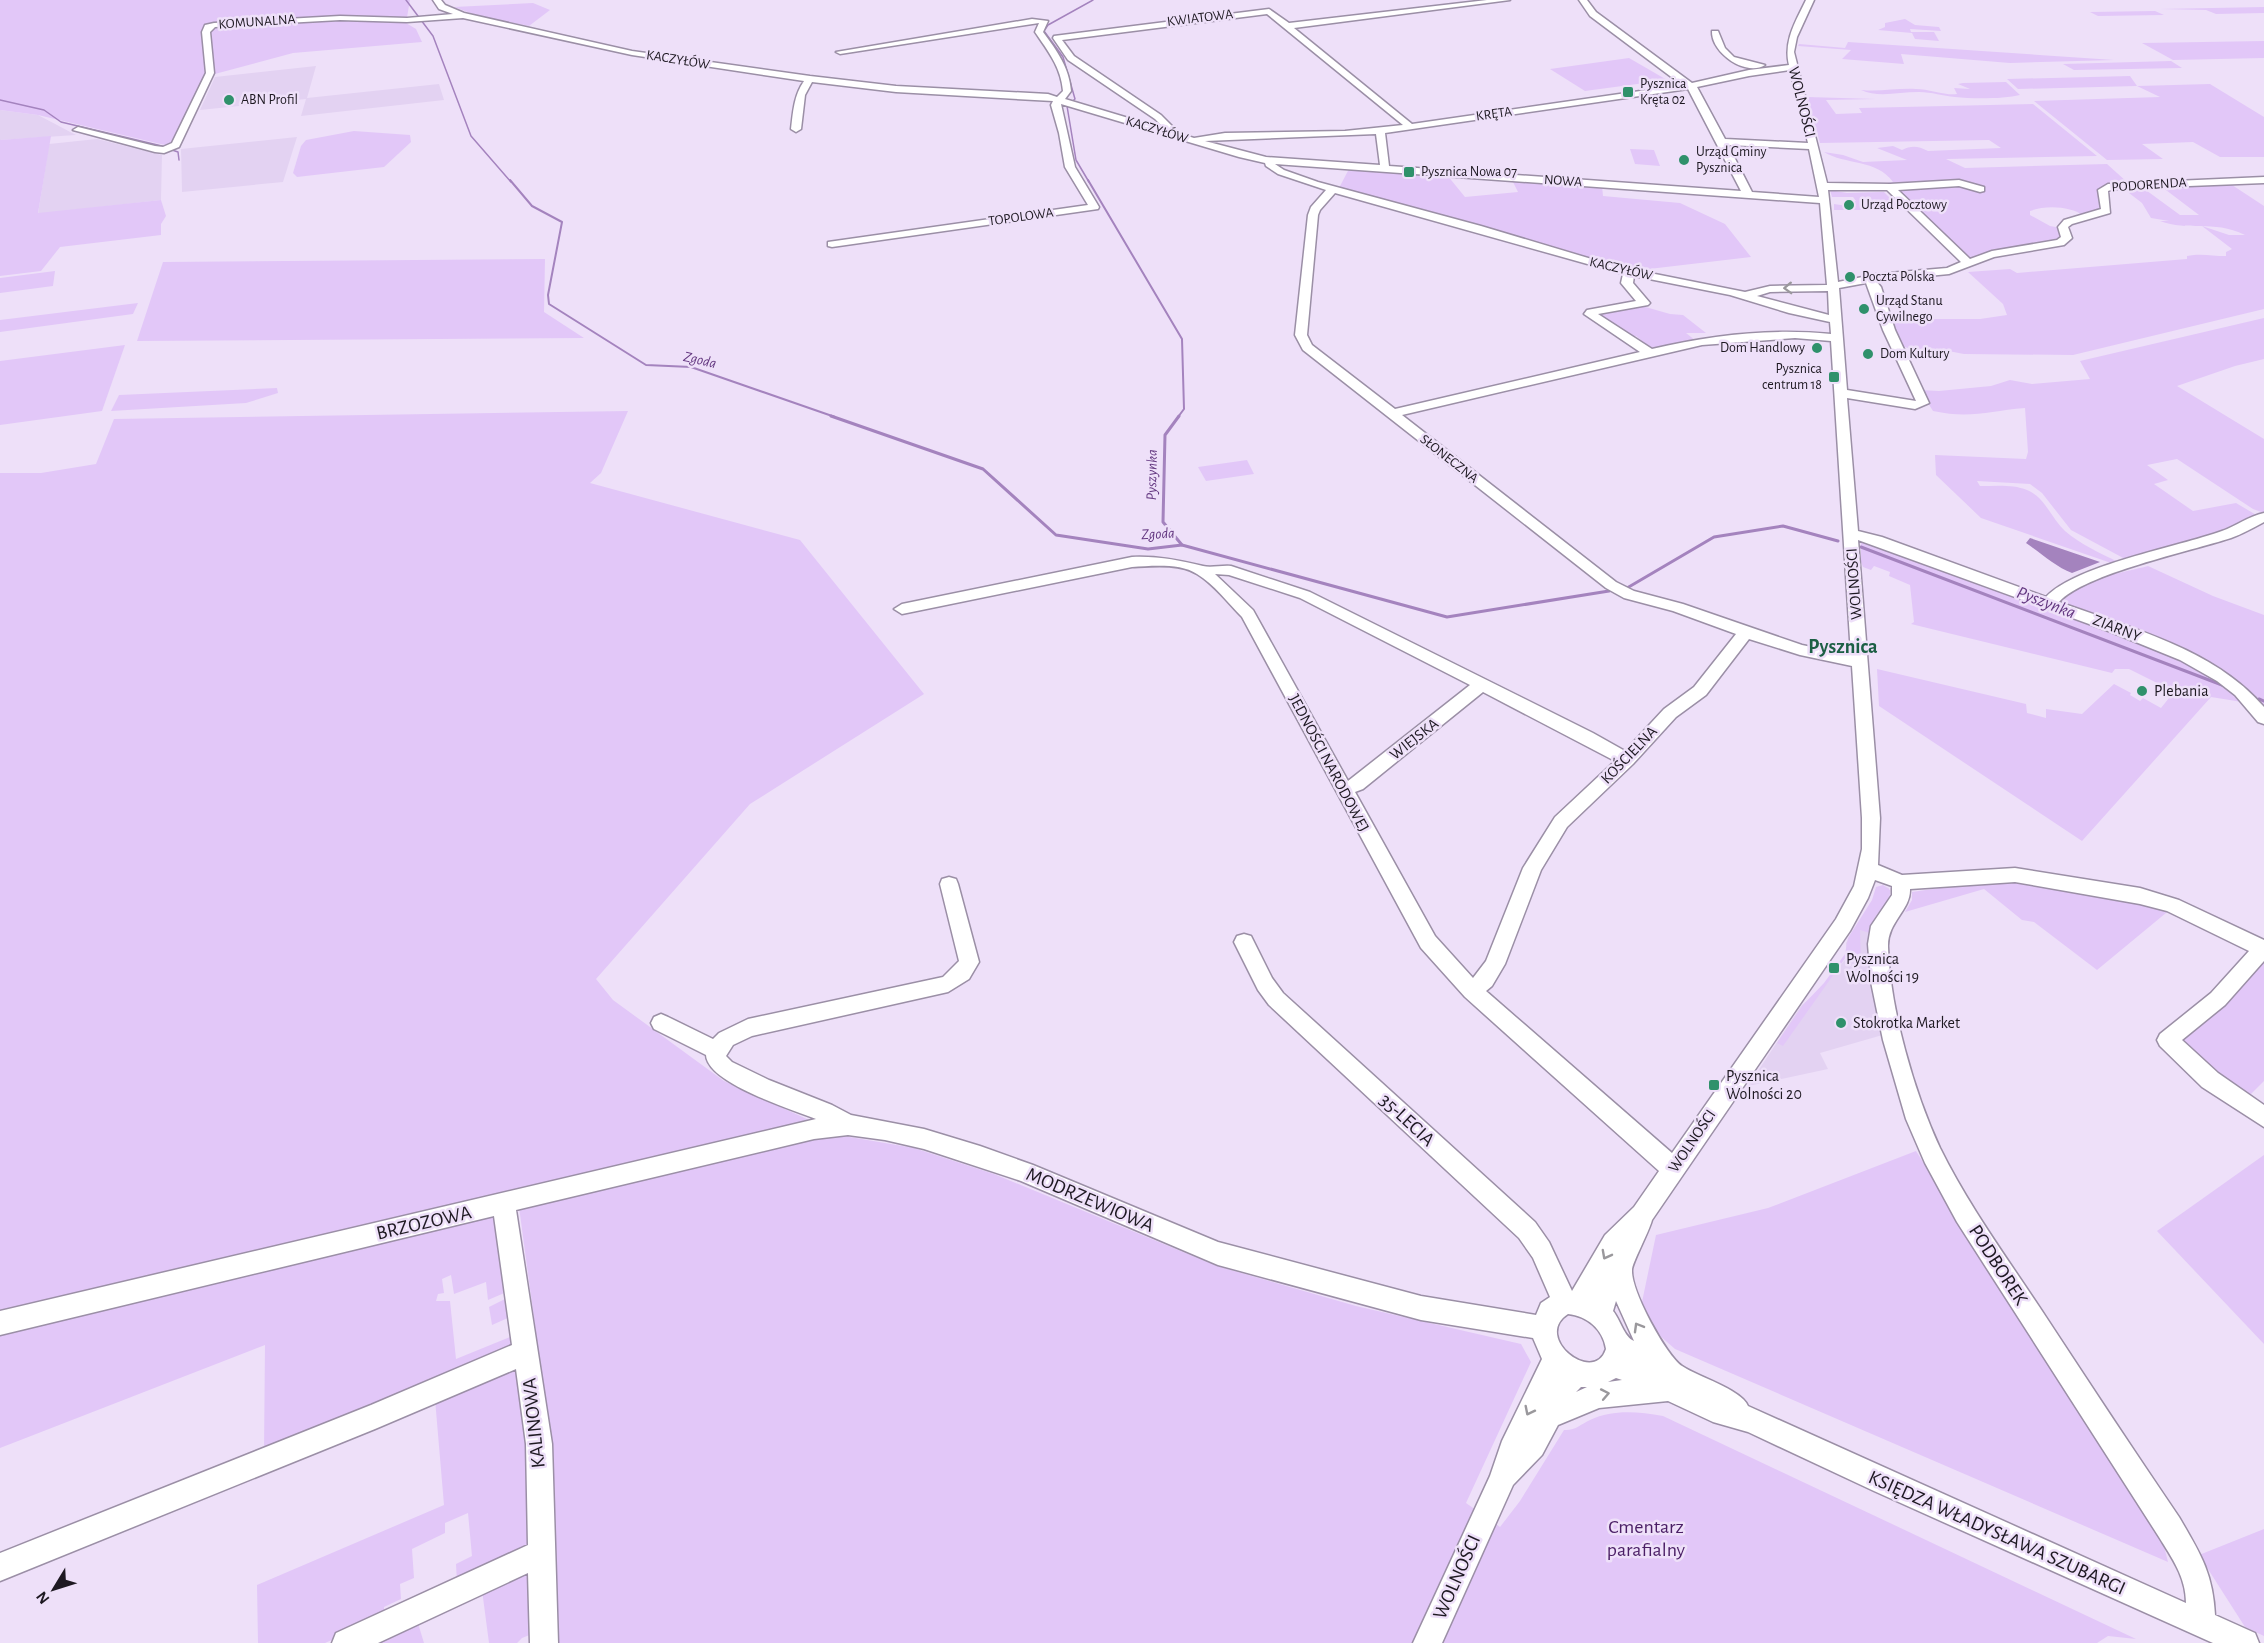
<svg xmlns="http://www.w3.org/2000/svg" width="2264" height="1643" viewBox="0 0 2264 1643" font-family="'Alegreya Sans',sans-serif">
<rect width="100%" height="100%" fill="#eee0f9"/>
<!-- built -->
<g fill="#e3d2f2">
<path d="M316,66L307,98L439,84L444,100L301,116L306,99L200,110L215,77Z"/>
<path d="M0,110L38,115L76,135L0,140Z"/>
<path d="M297,137L283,182L182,192L181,149Z"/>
<path d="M97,139L162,155L161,200L38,214L49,144Z"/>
<path d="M1884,886L1889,888L1888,902L1876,917L1872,929L1886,1034L1820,1053L1828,1069L1748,1086L1801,1006L1825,985L1847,957L1846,943Z"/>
</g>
<!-- green -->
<g fill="#e2c7f8">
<path d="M0,0H410L406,23L416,29L422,42L293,53L211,75L173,144L165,145L38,115L0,110Z"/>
<path d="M533,3L550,10L529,26L481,17L454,7Z"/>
<path d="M2264,7V13L2216,14L2206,10L2160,9Z"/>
<path d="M2155,11L2164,15L2098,16L2090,12Z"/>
<path d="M1905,19L1915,25L1939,27L1941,31L1910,29L1911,32H1934L1939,41L1915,39L1912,33L1878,30L1885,27V23Z"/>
<path d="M2264,41V58L2173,60L2142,43Z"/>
<path d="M1848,42L2114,60L2010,63L1901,54L1904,64L1842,59L1851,50L1798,46L1799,44L1845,48Z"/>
<path d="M1629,58L1667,80L1585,91L1550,69Z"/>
<path d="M2171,61L2182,68L2074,70L2063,64Z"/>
<path d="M2130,76L2137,86L2210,84L2264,117V157H2220L2193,142L2142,144L2163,159L2107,160L2034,101L2160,97L2137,86L2018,89L2007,79Z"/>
<path d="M2006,82L2020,95C2004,99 1972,99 1955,97C1943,96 1932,92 1919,92C1898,92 1878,98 1861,90C1880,92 1897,88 1916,89C1929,89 1947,96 1957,94L1954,88L1970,89L1958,84L1963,83Z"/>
<path d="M1807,97L1876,99L1826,100L1836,114L1862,113L1859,108L2033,104L2097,156L1946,159L1965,168L2107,164L2127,182L2103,187L2104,209L2084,216C2071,206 2045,205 2030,211V215L2050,226L2061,228L2062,240L1966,263L1883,186L1876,185L1893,182C1877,159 1845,165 1824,152L1843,155L1863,162L1907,160L1877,148L1893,146L1902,150C1912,145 1918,146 1928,151L2001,148L1989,140L1820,143Z"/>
<path d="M354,131L410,135L411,142L384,167L297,177L293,173L301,146L306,140Z"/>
<path d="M51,136L38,213L161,200L166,216L161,224V235L60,247L41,271L0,276V140Z"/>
<path d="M1630,149L1654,150L1660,166L1635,164Z"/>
<path d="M1349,169L1447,175L1465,197L1518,192L1512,180L1602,186L1603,196L1680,203L1725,224L1751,257L1632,271L1602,264L1399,203L1339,188Z"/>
<path d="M2229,183L2264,206V309L2073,355L1964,354L1943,350L1931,356L1902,346L1894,324L1901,319H1980L2007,315L2003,304L1968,272L2010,269L2017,273L2187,259V256C2201,253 2212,256 2226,256V252L2232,249L2202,226L2229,235H2245C2212,219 2188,232 2160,221H2169L2151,218L2142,203L2120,186L2139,185L2180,215H2199L2158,184Z"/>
<path d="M1830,190L1847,193L1884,192L1902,210H1834V204L1854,207L1853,201H1856L1853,197H1832Z"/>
<path d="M545,259L544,312L584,338L137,341L163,262Z"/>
<path d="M55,271L53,286L0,293V278Z"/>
<path d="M138,303L133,314L0,332V320Z"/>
<path d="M1642,306L1670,314L1683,315L1706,333H1686L1696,341L1653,350L1636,336L1628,337L1596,313Z"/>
<path d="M2264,318V359L2235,366L2177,386L2264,439V513L2253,509L2177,459L2147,465L2168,480L2154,484L2193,511L2236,503L2258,516L2221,532L2127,560L2071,530L2042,493L2030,484L1977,481L1980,486C1995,486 2013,484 2027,490C2045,497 2051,518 2065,531C2080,544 2100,553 2118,562L2114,564L1981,518L1936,475L1935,455L2026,459L2028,452L2025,408C1989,411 1970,419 1933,411L1920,390L1939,391L1991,386L2010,380L2032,384L2090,379L2080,361Z"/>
<path d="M125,345L102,411L0,425V361Z"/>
<path d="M277,388L278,393L246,403L111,411L119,395Z"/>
<path d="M628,411L601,473L590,483L800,540L924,694L750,804L596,979L613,1000L724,1081L844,1136L914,1148L994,1174L1217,1266L1356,1306L1521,1344L1531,1362L1466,1503L1500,1527L1520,1501L1564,1430C1575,1431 1581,1424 1590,1420C1614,1409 1638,1412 1663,1416L2136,1639L2108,1636L2097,1643H557L552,1452L517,1192L0,1313V473H41L96,464L114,419Z"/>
<path d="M1247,460L1254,474L1206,481L1198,467Z"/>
<path d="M1861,541L2171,654L2226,686L2242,702L2211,697L2082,841L1879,706L1877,669L2026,704L2027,713L2046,718V709L2082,714L2114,684L2131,693L2130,695L2140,701L2143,698L2161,708L2169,698L2153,690L2159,684L2129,669H2115L2112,673L1911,624L1914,622L1910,585L1889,576L1890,572L1874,566L1871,570L1863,567L1861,562Z"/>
<path d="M2148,566L2213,596L2264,615V712L2249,691L2062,603L2061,599C2075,580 2126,572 2148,566Z"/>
<path d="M2008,878L2172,908L2097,970L2034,922L2022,920L1984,889L1905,912L1912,900V892Z"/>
<path d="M1883,885L1890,890C1891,904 1880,908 1874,919L1876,921L1873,934L1860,930L1861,965L1846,957L1783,1046L1777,1043L1803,1005L1824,983L1845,954L1848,938L1872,900L1876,887Z"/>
<path d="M2264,956V1081L2247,1098L2176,1042Z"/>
<path d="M1916,1151L2163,1542L2168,1562L1675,1349L1651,1328L1642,1302L1656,1235L1768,1208Z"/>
<path d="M2264,1155V1344L2157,1231Z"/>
<path d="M498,1210L509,1291L488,1300L486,1282L454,1294L451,1275L442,1279L444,1293L438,1294L436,1301H450L456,1359L515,1335L516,1342L508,1350L264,1451L265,1345L0,1448V1329Z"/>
<path d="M509,1297L512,1316L492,1325L489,1307Z"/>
<path d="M520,1366L533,1454L528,1550L457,1583L456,1564L472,1556L468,1513L445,1523V1533L412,1549L414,1578L400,1584L401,1599L384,1607V1617L325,1643H258L257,1585L444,1505L435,1399Z"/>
<path d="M2264,1529V1636L2245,1627L2199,1555Z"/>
<path d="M531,1570L537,1632L522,1638L517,1643H489L482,1590Z"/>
<path d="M417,1620L424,1643H367Z"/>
</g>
<!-- water -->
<path fill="#a483be" d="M2030,538L2100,562L2072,573C2056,567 2041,553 2026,543Z"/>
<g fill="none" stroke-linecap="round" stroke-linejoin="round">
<!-- stream-far2 -->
<g stroke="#a483be" stroke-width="1.5">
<path d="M406,0L433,36L471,136L511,182"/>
<path d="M0,100L44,110L61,122L166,147"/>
<path d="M172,150L178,152L179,160"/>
<path d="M1089,182L1076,160L1067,106L1075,99L1063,57L1044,31L1048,25L1093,0"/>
</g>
<!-- stream-far1 -->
<g stroke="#a483be" stroke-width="2">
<path d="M510,180L532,206L562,222L548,295L549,304L646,365L691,367L835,417"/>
<path d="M1088,180L1182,339L1184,409L1178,417"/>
</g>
<!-- stream -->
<g stroke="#a483be" stroke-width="3">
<path d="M831,416L983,469L1056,535L1148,549L1182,545"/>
<path d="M1179,416L1165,435L1163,522L1182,545L1447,617L1609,591"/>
<path d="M1861,547L2222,685"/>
<path d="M1627,588L1714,537L1783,526L1838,541"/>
<path d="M2259,699L2264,701"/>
</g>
<defs>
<g id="minor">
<path d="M433,0H441L445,5L464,13L632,51L810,76L896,86L1048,94L1057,97L1063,91C1061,67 1048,51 1035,32L1039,23L840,54L836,52L1032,19L1048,21L1043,32C1057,51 1069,67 1071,91L1065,99L1165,129L1155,119L1068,60L1053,38L1054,36L1269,9L1289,23L1487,0H1510L1294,28L1412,124L1682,85L1590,16L1579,0H1587L1596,12L1692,83L1749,70L1789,65C1783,41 1796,21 1806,0H1814L1797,37L1794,52L1827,183L1890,184L1959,180L1984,187V191L1980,192L1959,186L1898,190L1970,259L1992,251L2057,240L2061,237L2058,227L2064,220L2101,209L2098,190L2108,184L2264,177V183L2114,189L2108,191L2110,213L2072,224L2068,227L2072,238L2064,245L1994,257L1949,274L1876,281L1881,287L1895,330L1929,403L1915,409L1847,398L1858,531L1882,537L2046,597C2076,565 2178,547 2222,531C2236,526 2249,516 2264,513V522C2253,528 2242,534 2231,538C2191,551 2084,574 2059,602C2130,628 2213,648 2264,707V724L2258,722L2235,695L2217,681L2180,660L2111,632L1858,540L1880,818L1878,865L1902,875L2015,868L2140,888L2179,900L2264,940V961L2225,1005L2182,1040L2218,1073L2264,1105V1127L2202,1087L2160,1046L2157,1040L2160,1034L2211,993L2249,951L2167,911L2140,904L2015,882L1910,889C1911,910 1887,922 1888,947C1890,1009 1914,1092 1940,1148C1969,1207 2010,1262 2046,1317C2090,1384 2134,1451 2179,1517C2200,1553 2213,1573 2215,1615L2255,1633L2259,1643H2213L1874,1491L1748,1432L1713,1422L1668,1401L1599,1408L1558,1425L1542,1455L1513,1485L1442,1643H1413L1490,1476L1502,1441L1542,1359L1533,1338L1421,1320L1218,1265L1021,1181L924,1149L885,1140L848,1135L814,1139L516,1210L552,1444L558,1643H530L528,1573L378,1643H332L336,1633L528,1545L526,1444L516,1369L375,1429L0,1581V1553L371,1405L512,1345L494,1216L0,1335V1311L816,1119C791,1109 707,1083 706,1055L654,1029L651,1023L654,1017L661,1014L668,1017L713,1039L719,1033L748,1019L943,977L959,961L940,884L942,879L949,877L956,879L958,884L979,962L969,979L948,992L752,1036L733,1045L726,1056L732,1062L769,1080L832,1105L851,1115L924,1129L980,1146L1033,1165L1218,1242L1421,1296L1536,1315L1541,1303L1550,1297L1533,1258L1519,1238L1269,1005L1258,990L1234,942L1237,936L1244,934L1251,936L1272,978L1283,993L1535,1222L1549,1242L1572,1291L1605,1235L1634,1207L1659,1171L1465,997L1421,948L1242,617C1228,603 1214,584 1197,574C1180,563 1152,566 1132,567L902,614L894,609L902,604L1132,557C1158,556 1178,560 1203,566C1211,568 1222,565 1231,566L1310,592L1593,733L1625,751L1664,709L1694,687L1736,634L1673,611L1624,598L1606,588L1303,350L1295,335L1308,215L1311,207L1326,190L1278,174L1266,166L1265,163L1239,157L1061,104L1075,167L1099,207L1098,209L832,247L828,246V242L1088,205L1065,167L1059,133L1051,105L1053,101L896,92L812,82L805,95L801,129L796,132L791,129C793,112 794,95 804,81L632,55L463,18L407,22L340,20L215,27L210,32L214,73L179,147L164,153L155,152L73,130L78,127L155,146L163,147L172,143L206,73L202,32L205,25L214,23L340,16L407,18L453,14L439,9ZM1267,14L1403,125L1345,131L1225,133L1194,138L1175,132L1173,127L1161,115L1074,56L1062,40ZM1790,70L1808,143L1725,139L1697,87L1749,76ZM1688,89L1741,191L1389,166L1385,133ZM1376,134L1380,165L1266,157L1205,141ZM1728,145L1809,149L1819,197L1752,192ZM1275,164L1820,203L1827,285L1770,286L1745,292L1615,266L1481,226L1318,182L1284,170ZM1828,190H1887L1961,262L1947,268L1877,274L1838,282ZM1335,193L1623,274L1621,283L1636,301L1587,310L1584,314L1640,352L1395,409L1312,345L1307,335L1318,215L1320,210ZM1634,276L1730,295L1789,313L1830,322L1831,334C1770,328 1711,335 1652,349L1598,314L1648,305L1650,303L1633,283ZM1866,283L1883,330L1916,401L1847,390L1839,288ZM1828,291L1829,315L1757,296L1770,292ZM1795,338L1831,341L1851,655L1802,645L1683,604L1634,591L1616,582L1402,415L1702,345ZM1215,574L1229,575L1300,598L1470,685L1348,781L1253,610ZM1749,639L1800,655L1852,666L1862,818V849L1854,886L1836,919L1672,1153L1486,991L1492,986L1505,964L1541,870L1567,827L1633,764L1676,717L1706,695ZM1483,692L1615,761L1555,817L1523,868L1486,961L1473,978L1435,936L1355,792L1363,789ZM1875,880L1892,886V895L1871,926L1868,944L1871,982L1883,1040L1906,1119L1925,1163L1957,1222L2159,1537C2172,1558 2186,1577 2186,1603L1748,1406C1741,1389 1698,1377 1682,1366C1666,1355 1631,1291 1632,1270C1632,1263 1649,1232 1652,1220L1850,931L1868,898ZM1616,1301L1634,1341C1624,1337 1620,1319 1613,1311ZM1568,1314C1587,1316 1603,1329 1606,1349C1594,1386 1532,1337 1568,1314ZM1616,1378L1622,1380L1608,1382ZM1581,1387H1587L1576,1392Z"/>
<path d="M1712,31H1718L1725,48L1734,57L1765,65C1746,77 1711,53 1712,31Z"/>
</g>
</defs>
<!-- minor casing -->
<use href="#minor" stroke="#9b8fa6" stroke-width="3"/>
<!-- minor -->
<use href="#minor" fill="#fff" fill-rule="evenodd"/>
</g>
<!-- one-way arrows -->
<defs><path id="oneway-chevron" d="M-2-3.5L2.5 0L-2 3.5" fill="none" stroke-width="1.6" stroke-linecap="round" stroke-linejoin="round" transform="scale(1.5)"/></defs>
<g stroke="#9a989c">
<use href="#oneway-chevron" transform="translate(1788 288) rotate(178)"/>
<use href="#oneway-chevron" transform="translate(1606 1255) rotate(118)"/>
<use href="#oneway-chevron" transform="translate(1638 1327) rotate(-120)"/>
<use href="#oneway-chevron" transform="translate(1605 1394) rotate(-11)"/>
<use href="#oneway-chevron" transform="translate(1529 1411) rotate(117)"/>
</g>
<!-- markers -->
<g fill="#2f916b" stroke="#eee0f9" stroke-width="2">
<rect x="1622" y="86" width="12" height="12" rx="3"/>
<circle cx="229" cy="100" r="6"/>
<circle cx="1684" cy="160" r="6"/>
<rect x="1403" y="166" width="12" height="12" rx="3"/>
<circle cx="1849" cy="205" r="6"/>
<circle cx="1850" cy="277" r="6"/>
<circle cx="1864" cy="309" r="6"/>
<circle cx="1817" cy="348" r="6"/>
<circle cx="1868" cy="354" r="6"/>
<rect x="1828" y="371" width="12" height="12" rx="3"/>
<circle cx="2142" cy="691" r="6"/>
<rect x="1828" y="962" width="12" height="12" rx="3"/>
<circle cx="1841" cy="1023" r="6"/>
<rect x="1708" y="1079" width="12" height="12" rx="3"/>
</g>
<g text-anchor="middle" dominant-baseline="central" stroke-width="5" stroke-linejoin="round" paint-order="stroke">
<!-- far-street labels -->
<g font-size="14" fill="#1e1922" stroke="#eee0f9">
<text transform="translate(1200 18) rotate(-7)">KWIATOWA</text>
<text transform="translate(257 22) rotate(-4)">KOMUNALNA</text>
<text transform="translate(678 60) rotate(9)">KACZYŁÓW</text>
<text transform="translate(1494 114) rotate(-8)">KRĘTA</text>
<text transform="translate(1157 130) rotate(17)">KACZYŁÓW</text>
<text transform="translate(1563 181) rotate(4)">NOWA</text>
<text transform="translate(2149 185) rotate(-4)">PODORENDA</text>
<text transform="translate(1021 217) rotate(-8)">TOPOLOWA</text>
<text transform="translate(1621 269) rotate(13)">KACZYŁÓW</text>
<text transform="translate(1449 459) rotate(38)">SŁONECZNA</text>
</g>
<!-- far-poi labels -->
<g font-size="14" fill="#1e1922" stroke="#eee0f9" text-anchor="start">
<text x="1640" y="84">Pysznica<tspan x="1640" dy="16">Kręta 02</tspan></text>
<text x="241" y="100">ABN Profil</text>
<text x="1696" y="152">Urząd Gminy<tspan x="1696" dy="16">Pysznica</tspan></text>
<text x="1421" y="172">Pysznica Nowa 07</text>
<text x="1861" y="205">Urząd Pocztowy</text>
<text x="1862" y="277">Poczta Polska</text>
<text x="1876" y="301">Urząd Stanu<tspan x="1876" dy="16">Cywilnego</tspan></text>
<text x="1805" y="348" text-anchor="end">Dom Handlowy</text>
<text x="1880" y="354">Dom Kultury</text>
<text x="1822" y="369" text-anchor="end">Pysznica<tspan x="1822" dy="16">centrum 18</tspan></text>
</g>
<!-- far-water labels -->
<g font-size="15" font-style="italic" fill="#643881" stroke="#eee0f9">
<text transform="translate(700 360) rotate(13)">Zgoda</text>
<text transform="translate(1152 475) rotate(-89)">Pyszynka</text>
<text transform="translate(1158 534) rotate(-3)">Zgoda</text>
</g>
<!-- street labels -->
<g font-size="16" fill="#1e1922" stroke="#eee0f9">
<text transform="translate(1802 102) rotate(76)">WOLNOŚCI</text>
<text transform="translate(1854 584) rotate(-94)">WOLNOŚCI</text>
<text transform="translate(2117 628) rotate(21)">ZIARNY</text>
<text transform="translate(1414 739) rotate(-38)">WIEJSKA</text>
<text transform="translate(1629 755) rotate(-46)">KOŚCIELNA</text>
<text transform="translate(1329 763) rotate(62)">JEDNOŚCI NARODOWEJ</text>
<text transform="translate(1692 1141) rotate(-56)">WOLNOŚCI</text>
</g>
<!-- poi labels -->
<g font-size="16" fill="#1e1922" stroke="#eee0f9" text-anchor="start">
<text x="2154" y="691">Plebania</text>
<text x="1846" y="959">Pysznica<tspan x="1846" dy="18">Wolności 19</tspan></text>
<text x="1853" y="1023">Stokrotka Market</text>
<text x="1726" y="1076">Pysznica<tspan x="1726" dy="18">Wolności 20</tspan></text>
</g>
<!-- water labels -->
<g font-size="18" font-style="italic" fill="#643881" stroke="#eee0f9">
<text transform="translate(2046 603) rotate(21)">Pyszynka</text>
</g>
<!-- quarter labels -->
<g font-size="20" font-weight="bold" fill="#1c5f45" stroke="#eee0f9">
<text x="1843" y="647">Pysznica</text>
</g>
<!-- near-street labels -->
<g font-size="20" fill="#1e1922" stroke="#eee0f9">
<text transform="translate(1407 1120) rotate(43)">35-LECIA</text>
<text transform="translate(1090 1200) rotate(23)">MODRZEWIOWA</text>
<text transform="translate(424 1223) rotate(-13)">BRZOZOWA</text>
<text transform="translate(1998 1265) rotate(57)">PODBOREK</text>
<text transform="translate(534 1423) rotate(-96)">KALINOWA</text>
<text transform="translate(1997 1533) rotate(24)">KSIĘDZA WŁADYSŁAWA SZUBARGI</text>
<text transform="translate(1457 1577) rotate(-66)">WOLNOŚCI</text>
</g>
<!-- near-park labels -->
<g font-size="20" fill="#4a1e65" stroke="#eee0f9">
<text x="1646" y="1527">Cmentarz<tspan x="1646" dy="23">parafialny</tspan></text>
</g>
</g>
<!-- north arrow -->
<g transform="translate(54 1589) rotate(232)" stroke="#eee0f9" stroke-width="4.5" paint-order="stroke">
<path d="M0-4.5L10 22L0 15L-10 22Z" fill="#1e1922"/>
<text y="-9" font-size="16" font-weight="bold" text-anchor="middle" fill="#1e1922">N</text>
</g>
</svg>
